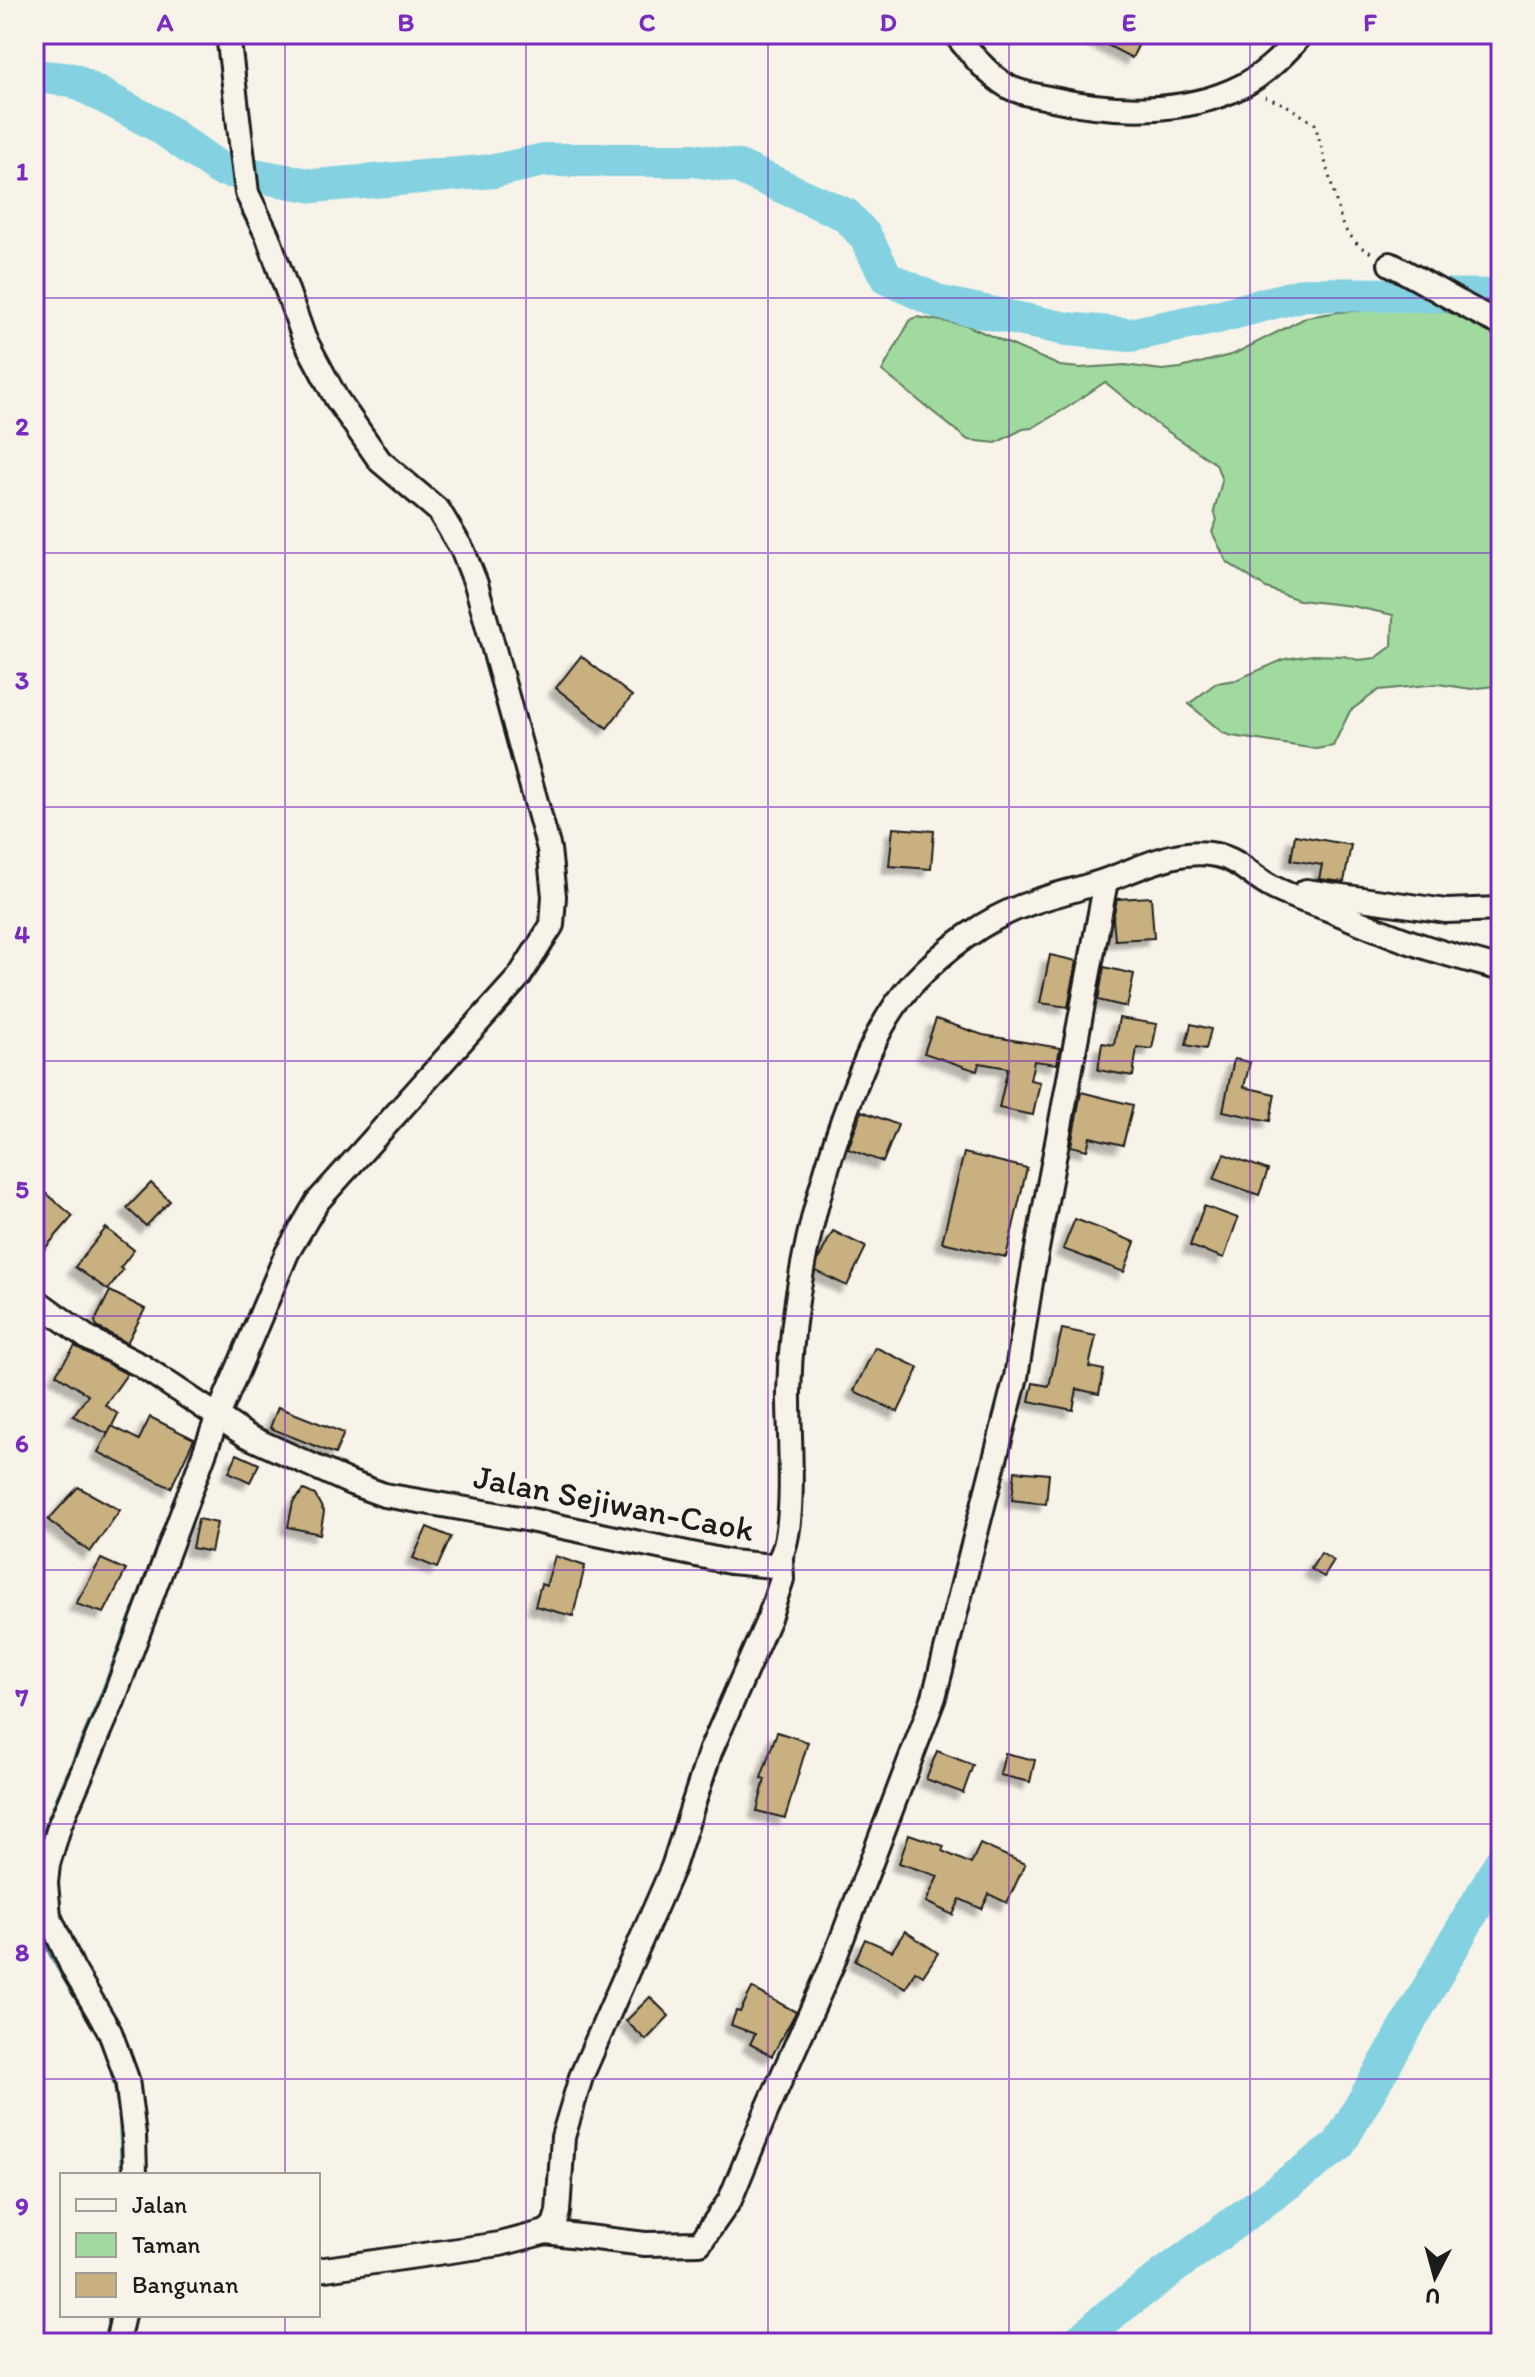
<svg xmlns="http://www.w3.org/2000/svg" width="1535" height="2377" viewBox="0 0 1535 2377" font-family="Itim,sans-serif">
<defs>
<filter id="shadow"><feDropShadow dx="-7" dy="7" stdDeviation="2" flood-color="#0004"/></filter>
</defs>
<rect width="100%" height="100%" fill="#f7f3e8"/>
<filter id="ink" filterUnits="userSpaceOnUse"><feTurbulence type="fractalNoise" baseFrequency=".0125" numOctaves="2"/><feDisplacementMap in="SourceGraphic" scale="16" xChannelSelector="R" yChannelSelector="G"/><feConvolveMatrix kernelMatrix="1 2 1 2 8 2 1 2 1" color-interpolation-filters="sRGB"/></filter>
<g filter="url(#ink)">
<!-- green -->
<path fill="#a1da9f" stroke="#5e7b5e" stroke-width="2" d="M1416,307L1501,321V685L1471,689L1438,684L1379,690L1350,711L1333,746L1316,749L1232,736L1223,733L1189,704L1216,683L1236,680L1285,659L1312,655L1344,656L1358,660L1376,658L1392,646L1393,615L1352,606L1299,600L1266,588L1227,562L1212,532L1217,520L1214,511L1222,481L1216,464L1155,423L1105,382L1068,407L1032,428L1023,429L996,443L968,440L882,371L911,319L917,317L966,325L1060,366L1080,368L1125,365L1162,370L1181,368L1234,354L1307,317L1339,312Z"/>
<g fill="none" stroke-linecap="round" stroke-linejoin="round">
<!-- stream -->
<g stroke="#5a8992" stroke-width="6">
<path d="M241,208L255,235"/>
<path d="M300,354L323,397"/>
<path d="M485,659L525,802"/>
<path d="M119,2104C116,2081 110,2059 100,2038C78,1994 39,1950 34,1899C32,1872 40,1845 49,1820L102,1696L187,1470"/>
<path d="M121,2115L123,2175"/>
<path d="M105,2343L111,2315"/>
</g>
<!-- river -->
<g stroke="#84d2e1" stroke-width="34">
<path d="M34,76L73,80L159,126L220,169L314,186L494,171L544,160H694L739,167L846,215L865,236L887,278L941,303L1067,329L1130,335L1217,317L1305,294L1501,296"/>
<path d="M1077,2343L1108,2316L1338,2146L1501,1862"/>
</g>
</g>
<!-- building -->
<g fill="#c9b080" stroke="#1c1c1c" stroke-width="2" filter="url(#shadow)">
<path d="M1086,34H1144L1132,58Z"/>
<path d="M581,656L632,696L607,728L556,688Z"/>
<path d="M893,828L934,831L931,869L889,866Z"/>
<path d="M1295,835L1351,845L1344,882L1319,879L1322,865L1291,860Z"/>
<path d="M1151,897L1154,938L1115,940L1113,918L1117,899Z"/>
<path d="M1050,955L1077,961L1068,1007L1040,1003Z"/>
<path d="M1104,967L1134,974L1127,1007L1098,1000Z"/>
<path d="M1119,1018L1157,1024L1152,1049L1137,1047L1133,1076L1098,1070L1102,1043L1114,1045Z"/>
<path d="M936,1019L983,1035L1060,1048L1057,1064L1034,1061L1030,1080L1040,1082L1033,1115L999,1108L1008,1068L979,1063L977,1071L924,1053Z"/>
<path d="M1191,1024L1211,1029L1206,1049L1186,1045Z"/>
<path d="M1234,1059L1250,1062L1244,1087L1275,1094L1270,1121L1223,1111Z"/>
<path d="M1081,1092L1133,1105L1123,1145L1090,1137L1087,1150L1071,1146Z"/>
<path d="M862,1111L898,1125L883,1162L848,1149Z"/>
<path d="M964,1153L1027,1168L1006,1257L942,1242Z"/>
<path d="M1224,1154L1268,1170L1259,1195L1214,1179Z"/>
<path d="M151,1183L170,1201L146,1226L127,1208Z"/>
<path d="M47,1194L73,1216L34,1261V1211Z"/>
<path d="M1204,1206L1238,1218L1224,1258L1190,1246Z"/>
<path d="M1075,1219L1135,1242L1124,1272L1063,1249Z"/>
<path d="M106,1228L134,1250L120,1268L123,1270L108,1290L75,1267Z"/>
<path d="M833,1231L866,1247L847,1286L816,1271L818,1260Z"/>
<path d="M110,1291L145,1309L127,1343L97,1327L95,1321Z"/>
<path d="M1062,1329L1096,1336L1089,1367L1104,1370L1099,1394L1077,1389L1073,1410L1029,1401L1033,1383L1049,1386Z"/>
<path d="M75,1346L127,1374L105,1405L118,1414L108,1434L73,1416L88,1395L56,1374Z"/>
<path d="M875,1347L919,1368L898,1412L854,1391Z"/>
<path d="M278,1407L344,1433L335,1454L270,1428Z"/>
<path d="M150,1417L194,1439L171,1488L98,1452L112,1426L139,1440Z"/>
<path d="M237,1454L259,1464L250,1482L229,1472Z"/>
<path d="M1015,1471L1049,1474L1046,1504L1012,1500Z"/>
<path d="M78,1487L120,1510L90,1552L48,1520Z"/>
<path d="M304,1490L315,1495L324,1512L320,1534L288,1527L293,1502Z"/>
<path d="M198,1519L217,1523L211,1552L192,1548Z"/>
<path d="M427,1527L451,1537L437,1568L413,1558Z"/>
<path d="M1321,1553L1334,1561L1324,1577L1311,1569Z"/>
<path d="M555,1556L585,1566L573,1616L535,1606L541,1584L546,1586Z"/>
<path d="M101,1559L126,1570L104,1613L76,1604Z"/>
<path d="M777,1732L808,1742L785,1818L757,1811L765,1779L761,1778Z"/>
<path d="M937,1751L973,1765L963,1793L926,1779Z"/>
<path d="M1005,1753L1035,1760L1030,1782L1000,1775Z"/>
<path d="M909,1834L944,1846L942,1851L971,1864L980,1844L1025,1864L1007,1903L989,1894L982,1909L960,1899L953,1915L926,1902L938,1876L899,1863Z"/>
<path d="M905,1931L938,1953L923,1976L915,1971L906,1988L855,1961L865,1939L892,1951Z"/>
<path d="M752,1988L796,2012L772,2056L750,2044L755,2034L731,2025L736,2011L740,2012Z"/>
<path d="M650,1997L669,2016L646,2040L626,2021Z"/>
</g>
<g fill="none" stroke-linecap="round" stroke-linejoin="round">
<defs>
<g id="minor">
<path d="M955,34C971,53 985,72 1007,86C1018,93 1035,95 1048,98C1110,112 1183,116 1242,86C1264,75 1286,53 1302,34"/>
<path d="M1390,264C1428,283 1462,306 1501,324"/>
<path d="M1306,891L1446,911L1501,909"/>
<path d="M34,1299L89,1339L142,1366L247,1436L351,1483L384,1495L525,1519L730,1562L774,1566C800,1543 788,1430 789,1393C791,1291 817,1187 853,1092C868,1053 885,1013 914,982C944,950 986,918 1028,904C1049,896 1072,891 1094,884C1132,873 1175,846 1216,855C1238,859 1250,875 1270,886C1288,896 1309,902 1328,909C1357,921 1386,934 1416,944C1444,954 1473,961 1501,969"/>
<path d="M135,2175L134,2135L127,2079L110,2032L73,1969L49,1916L46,1883L48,1864L60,1824L113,1701L218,1416L287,1253L317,1202L519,977L552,925L554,896L549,849L476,584L463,551L439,511L380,461L336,398L304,338L268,237L247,193L228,34"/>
<path d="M546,2232L645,2244L700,2243L730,2200L767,2110L832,1965L934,1697L1016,1377L1032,1276L1106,881"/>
<path d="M318,2270L500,2244L546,2232L554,2225L558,2212L563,2137L581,2077L673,1867L710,1752L769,1618L782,1579L781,1560"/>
<path d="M117,2343L123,2315"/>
</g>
</defs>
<!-- minor casing -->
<use href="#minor" stroke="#1c1c1c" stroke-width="28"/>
<!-- path -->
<path stroke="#1c1c1c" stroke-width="3" stroke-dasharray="2 6" stroke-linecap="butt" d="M1265,97L1286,105L1315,124L1343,227L1359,246L1373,254"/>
<!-- minor -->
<use href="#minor" stroke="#f7f3e8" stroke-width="22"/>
</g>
</g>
<!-- grid -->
<path fill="none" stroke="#7b2cbf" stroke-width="2" stroke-opacity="0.55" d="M285,34V2175M526,34V2343M768,34V2343M1009,34V2343M1250,34V2343M34,298H1501M34,553H1501M34,807H1501M34,1061H1501M34,1316H1501M34,1570H1501M34,1824H1501M34,2079H1501M285,2315V2343"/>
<g text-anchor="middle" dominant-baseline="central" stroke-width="8" stroke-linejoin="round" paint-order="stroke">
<!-- street labels -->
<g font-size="34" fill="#1c1c1c" stroke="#f7f3e8">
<text transform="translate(614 1503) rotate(11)">Jalan Sejiwan-Caok</text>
</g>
</g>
<!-- margin -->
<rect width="1535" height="2377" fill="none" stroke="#f7f3e8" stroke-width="88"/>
<!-- legend -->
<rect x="60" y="2173" width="260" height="144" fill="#f7f3e8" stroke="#9f9d96" stroke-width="2"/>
<rect x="76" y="2199" width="40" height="12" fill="#f7f3e8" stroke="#9f9d96" stroke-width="2"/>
<text x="132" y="2213" font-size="24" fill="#1c1c1c">Jalan</text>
<rect x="76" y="2233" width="40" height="24" fill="#a1da9f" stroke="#9f9d96" stroke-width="2"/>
<text x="132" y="2253" font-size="24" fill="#1c1c1c">Taman</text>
<rect x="76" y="2273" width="40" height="24" fill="#c9b080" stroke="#9f9d96" stroke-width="2"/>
<text x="132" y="2293" font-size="24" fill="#1c1c1c">Bangunan</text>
<!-- north arrow -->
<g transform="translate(1435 2277) rotate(186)" stroke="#f7f3e8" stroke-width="6" paint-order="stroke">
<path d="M0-6L14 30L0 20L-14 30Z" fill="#1c1c1c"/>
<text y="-12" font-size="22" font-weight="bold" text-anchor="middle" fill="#1c1c1c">U</text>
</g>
<rect x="44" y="44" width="1447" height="2289" fill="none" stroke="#7b2cbf" stroke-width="3"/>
<g font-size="26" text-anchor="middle" font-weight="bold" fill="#7b2cbf">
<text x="165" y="31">A</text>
<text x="406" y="31">B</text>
<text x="647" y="31">C</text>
<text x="888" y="31">D</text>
<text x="1129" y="31">E</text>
<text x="1370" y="31">F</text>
<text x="22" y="180">1</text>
<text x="22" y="435">2</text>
<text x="22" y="689">3</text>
<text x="22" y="943">4</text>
<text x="22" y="1198">5</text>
<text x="22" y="1452">6</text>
<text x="22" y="1706">7</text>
<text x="22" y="1961">8</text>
<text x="22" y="2215">9</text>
</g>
</svg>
